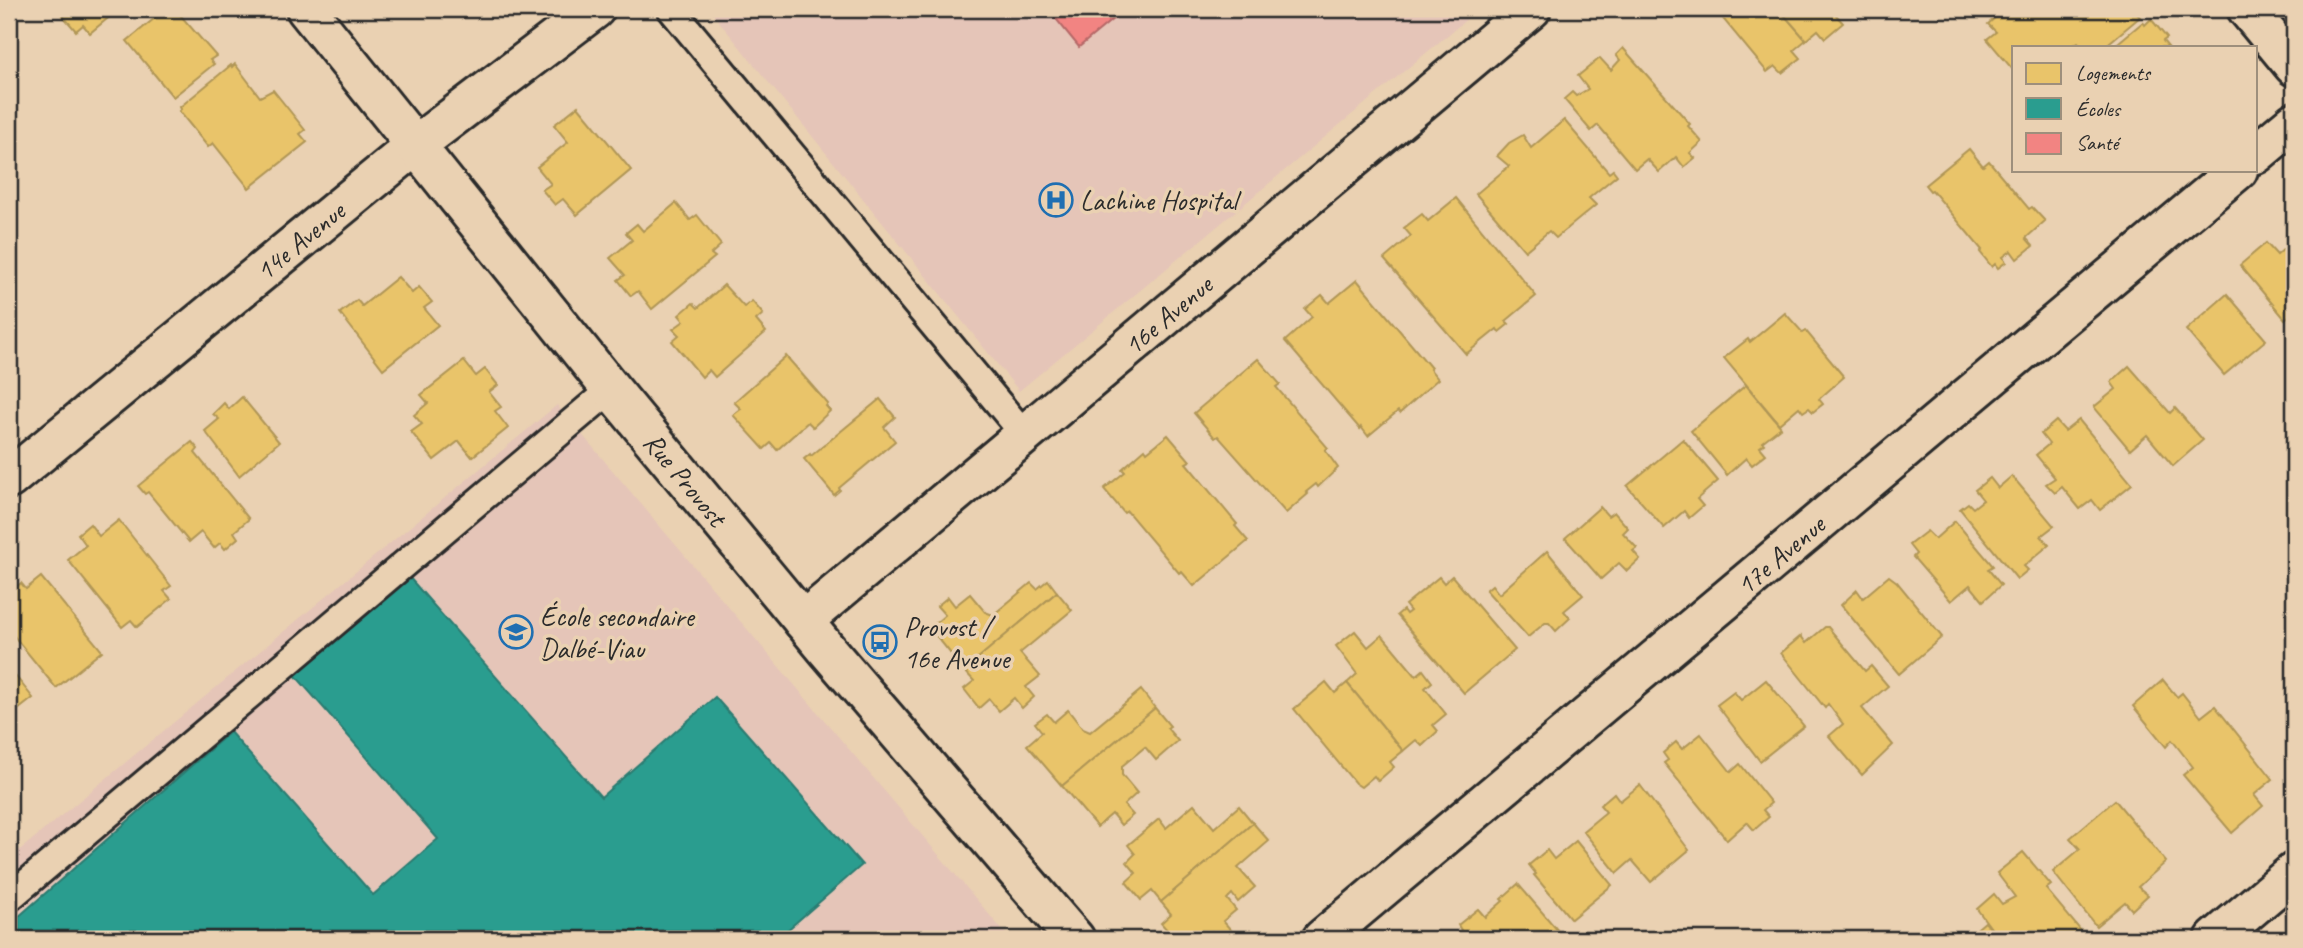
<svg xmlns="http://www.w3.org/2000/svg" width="2303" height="948" viewBox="0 0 2303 948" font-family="Caveat,sans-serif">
<rect width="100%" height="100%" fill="#ead1b2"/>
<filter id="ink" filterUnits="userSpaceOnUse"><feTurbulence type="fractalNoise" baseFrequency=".0143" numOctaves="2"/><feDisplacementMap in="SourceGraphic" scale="14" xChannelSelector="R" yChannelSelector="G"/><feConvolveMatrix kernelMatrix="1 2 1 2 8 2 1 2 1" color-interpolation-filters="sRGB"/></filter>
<g filter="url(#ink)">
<!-- built -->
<g fill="#e5c5b8">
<path d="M709,9H1479L1019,391Z"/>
<path d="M557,405L1010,939H9V859Z"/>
</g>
<!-- homes -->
<g fill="#e9c46a" stroke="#b09657" stroke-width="2">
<path d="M57,9H119L90,33L83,25L76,31Z"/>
<path d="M166,9H175L216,56L210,60L214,64L173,97L127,41Z"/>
<path d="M1715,9H1779L1806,40L1794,50L1801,58L1782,73L1775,66L1767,72Z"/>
<path d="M1779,9H1843L1836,15L1843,23L1825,38L1818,30L1806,40Z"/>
<path d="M2005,9H2133L2140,17L2104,47H2083L2078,42L2071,47H2014V71L1987,39L1996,32L1988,24Z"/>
<path d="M2151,19L2167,38L2163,41L2168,47H2113L2143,22L2145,25Z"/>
<path d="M1623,48L1690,124L1688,126L1702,142L1690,153L1695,158L1684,167L1676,157L1659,172L1647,159L1635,169L1598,125L1591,131L1564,99L1572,92L1576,96L1588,89L1578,76L1600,58L1611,70L1620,60L1616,55Z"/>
<path d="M235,64L260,97L273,90L305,130L300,134L307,142L249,188L213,143L208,147L179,111L181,109L180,107L231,65L232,67Z"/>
<path d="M578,106L631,170L577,215L563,199L555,205L542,190L551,184L537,167L568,142L554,125Z"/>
<path d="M1564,120L1609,173L1613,170L1617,175L1589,198L1596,205L1556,238L1549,231L1525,251L1476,194L1509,166L1497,156L1509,143L1523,135L1531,148Z"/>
<path d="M1969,149L1983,166L1989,161L2029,209L2032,207L2045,221L2026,238L2033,246L2017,259L2011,251L2003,257L2006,262L1998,268L1995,264L1992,267L1980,252L1982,250L1932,190L1930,191L1925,185Z"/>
<path d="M1456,198L1536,296L1506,321L1509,324L1499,332L1497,329L1466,354L1384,259L1411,236L1404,228L1422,214L1428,221Z"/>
<path d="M676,203L690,220L697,215L721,245L711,254L715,257L652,309L638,291L631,296L618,280L625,275L610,258L632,240L626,233L637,224L643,231Z"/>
<path d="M2294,240V312L2285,319L2240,265L2266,243L2277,255Z"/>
<path d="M398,277L412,293L419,287L432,302L424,308L438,325L383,369L340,313L357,300L362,306Z"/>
<path d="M1357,280L1431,368L1430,369L1438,379L1400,413L1398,411L1368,436L1361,427L1360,429L1285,341L1312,317L1305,309L1322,295L1329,303Z"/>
<path d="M724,285L744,307L752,301L763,314L756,320L766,332L715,377L709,370L702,377L672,341L679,335L673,329L684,321L679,315L693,303L698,308Z"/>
<path d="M2227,294L2266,340L2224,375L2186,330Z"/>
<path d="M1785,313L1803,333L1806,331L1844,377L1819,399L1823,404L1813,412L1809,408L1803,412L1799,407L1779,424L1724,358L1748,339L1750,342Z"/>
<path d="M786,356L828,404L826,406L830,411L813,427L808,422L777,450L771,443L764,449L733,415L741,409L734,402Z"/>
<path d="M1258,359L1280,384L1276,387L1328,448L1325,450L1338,468L1318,487L1316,484L1306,492L1308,494L1286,513L1218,436L1215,438L1194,413Z"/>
<path d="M464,361L476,376L485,369L498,385L489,392L501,407L495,411L508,428L472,457L459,441L434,460L411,432L422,424L414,415L428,403L421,395Z"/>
<path d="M2129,366L2170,413L2175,408L2203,440L2173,466L2147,435L2130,450L2094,407L2116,389L2111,382Z"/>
<path d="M1746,385L1781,427L1762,442L1764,444L1760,447L1766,454L1752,465L1746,458L1727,475L1691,431Z"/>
<path d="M242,397L279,442L239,476L205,431L219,419L213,414L224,403L229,409Z"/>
<path d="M880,399L895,417L884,427L895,441L839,488L840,490L834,495L804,459L810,454L811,456Z"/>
<path d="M2079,420L2132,484L2100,510L2092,500L2080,509L2062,487L2055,493L2046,484L2055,478L2036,455L2049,444L2041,434L2056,421L2065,431Z"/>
<path d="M1168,435L1190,461L1186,463L1237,524L1235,526L1248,541L1194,586L1181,571L1179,573L1127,511L1124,513L1104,489L1125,472L1122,469L1145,449L1147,452Z"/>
<path d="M1683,439L1718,481L1697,499L1703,506L1689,518L1684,511L1664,528L1627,486Z"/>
<path d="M192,442L198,449L195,453L249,519L234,532L238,538L225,549L220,543L214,548L201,532L189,542L148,492L145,494L138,486Z"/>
<path d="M2012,476L2054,526L2041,536L2049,545L2024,566L2028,570L2017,579L1960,509L1968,503L1973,508L1983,500L1975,490L1990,478L1998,488Z"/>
<path d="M1600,507L1608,516L1614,512L1628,528L1623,533L1637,548L1633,551L1640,559L1627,571L1619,563L1601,579L1565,538Z"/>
<path d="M119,520L171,586L164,591L171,599L137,627L131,620L122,627L68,560L86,545L78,534L90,524L99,536Z"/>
<path d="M1955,521L1993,566L1988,569L2001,585L1983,601L1970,585L1951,601L1913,557L1916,554L1909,545L1927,531L1935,539Z"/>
<path d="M1547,551L1583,595L1564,611L1570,618L1556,631L1549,623H1545L1528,637L1486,590L1492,585L1499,594Z"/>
<path d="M1452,576L1515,650L1464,693L1397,615L1403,610L1406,614L1410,611L1405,605L1439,577L1444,583Z"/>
<path d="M1889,576L1897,582L1942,637L1899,674L1841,605L1857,590L1863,598Z"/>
<path d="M41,577L102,651L56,688L9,630V603L11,601L9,593L21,583L26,589Z"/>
<path d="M1048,580L1057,592L964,670L930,628L945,615L937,606L948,597L955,606L970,594L985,612L993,615L1031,583L1037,589Z"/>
<path d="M1057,592L1072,610L1020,653L1040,676L1026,687L1034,697L1022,708L1014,698L999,711L989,699L979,708L964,689L974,681L964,670Z"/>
<path d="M1825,627H1828L1865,671L1871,666L1888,686L1862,708L1893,745L1862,775L1829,736L1843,724L1828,704L1825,708L1781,653L1801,636L1806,643Z"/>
<path d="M1355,631L1368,647L1382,635L1416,676L1423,670L1432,682L1425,688L1446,714L1433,725L1438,731L1422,746L1416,740L1403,751L1347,683L1357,674L1336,646Z"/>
<path d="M9,668L33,698L9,717Z"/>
<path d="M1766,680L1804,726L1760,761L1717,705L1734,692L1741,700Z"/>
<path d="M2163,680L2177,697L2182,693L2201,717L2215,706L2273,779L2254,795L2263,806L2232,833L2183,775L2193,767L2172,740L2166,747L2133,706Z"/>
<path d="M1326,682L1335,693L1347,683L1403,751L1390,762L1394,767L1378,781L1374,776L1361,787L1355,783L1294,709Z"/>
<path d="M1141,690L1155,708L1062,786L1027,745L1042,732L1035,723L1047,714L1054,722L1068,710L1083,729L1090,732Z"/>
<path d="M1155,708L1170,726L1167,728L1178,741L1156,760L1145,747L1122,766V775L1137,793L1124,805L1133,815L1121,825L1112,814L1097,827L1062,786Z"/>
<path d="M1701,734L1731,772L1740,764L1771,803L1763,810L1769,817L1754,830L1747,822L1727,840L1664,763L1668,760L1663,753L1676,742L1682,749Z"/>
<path d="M1640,785L1689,850L1651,882L1632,860L1617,873L1583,831L1606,812L1600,805L1614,793L1620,801Z"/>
<path d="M2115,800L2166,862L2138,887L2148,895L2132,910L2125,902L2096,926L2053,872L2080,849L2070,838Z"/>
<path d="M1194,804L1214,828L1239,806L1253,823L1161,902L1152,891L1141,900L1126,882L1136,873L1127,862L1135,854L1128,845L1159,819L1166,828Z"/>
<path d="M1253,823L1269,841L1238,868L1255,887L1238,902L1232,894L1227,899L1236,910L1223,921L1231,930L1220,939L1212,931L1202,939H1192L1186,932L1175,939L1161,923L1171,914L1161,902Z"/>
<path d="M1576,841L1612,885L1571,919L1534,875L1536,874L1529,865L1547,850L1554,859Z"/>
<path d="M2023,852L2051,885L2046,889L2082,932L2073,939H1999L1977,909L1994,894L2002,904L2015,897L1997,873Z"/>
<path d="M1518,884L1565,939H1466L1458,925L1478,909L1485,917L1503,901L1501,899Z"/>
<path d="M1985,922L1999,939H1965Z"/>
</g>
<!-- schools -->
<path fill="#2a9d8f" stroke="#2a7b71" stroke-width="2" d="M408,576L601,797L715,697L862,865L777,939H9V925L230,732L373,895L438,839L295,675Z"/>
<!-- health -->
<path fill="#f28482" stroke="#b66968" stroke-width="2" d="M1048,9H1125L1079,47Z"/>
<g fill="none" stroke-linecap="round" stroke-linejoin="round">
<defs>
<g id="lane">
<path d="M671,9L1024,434"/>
<path d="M9,898L611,389"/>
</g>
<g id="street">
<path d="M2256,154L2294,122"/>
<path id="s1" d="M9,479L416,145L595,9"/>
<path id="s2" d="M803,621L1531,9"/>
<path id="s3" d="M1322,939L2238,170"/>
</g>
<g id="secondary">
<path id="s4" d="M306,9L611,389L828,651L1075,939"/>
<path d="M2247,9L2294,66"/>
<path d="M2215,939L2294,872"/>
</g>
</defs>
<!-- lane casing -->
<use href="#lane" stroke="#2b2b2b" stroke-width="32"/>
<!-- street casing -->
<use href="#street" stroke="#2b2b2b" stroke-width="44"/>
<!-- secondary casing -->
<use href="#secondary" stroke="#2b2b2b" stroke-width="44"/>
<!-- lane -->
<use href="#lane" stroke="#ead1b2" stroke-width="26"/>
<!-- street -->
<use href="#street" stroke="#ead1b2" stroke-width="38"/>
<!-- secondary -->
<use href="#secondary" stroke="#ead1b2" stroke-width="38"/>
</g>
</g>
<!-- icons -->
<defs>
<symbol id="hospital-ring" viewBox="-11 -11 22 22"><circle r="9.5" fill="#ead1b2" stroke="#1f6fb2" stroke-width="1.5"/><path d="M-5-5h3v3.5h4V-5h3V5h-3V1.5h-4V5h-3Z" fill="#1f6fb2"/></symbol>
<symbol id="school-ring" viewBox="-11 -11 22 22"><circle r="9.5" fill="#ead1b2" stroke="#1f6fb2" stroke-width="1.5"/><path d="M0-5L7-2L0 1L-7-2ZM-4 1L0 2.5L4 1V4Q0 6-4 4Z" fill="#1f6fb2"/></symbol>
<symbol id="bus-ring" viewBox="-11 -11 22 22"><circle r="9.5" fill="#ead1b2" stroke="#1f6fb2" stroke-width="1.5"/><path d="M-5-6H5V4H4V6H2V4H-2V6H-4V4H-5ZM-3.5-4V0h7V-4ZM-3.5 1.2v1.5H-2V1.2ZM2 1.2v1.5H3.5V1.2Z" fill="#1f6fb2"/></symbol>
</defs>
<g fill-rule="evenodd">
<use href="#hospital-ring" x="1037" y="181" width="38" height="38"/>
<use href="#school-ring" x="497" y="613" width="38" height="38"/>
<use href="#bus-ring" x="861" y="623" width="38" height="38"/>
</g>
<g text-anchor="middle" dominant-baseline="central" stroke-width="7" stroke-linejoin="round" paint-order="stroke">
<!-- poi labels -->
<g font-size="28" fill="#2b2b2b" stroke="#ead1b2" text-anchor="start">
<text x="1080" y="200">Lachine Hospital</text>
<text x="540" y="616">École secondaire<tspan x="540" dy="32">Dalbé-Viau</tspan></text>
<text x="904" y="626">Provost /<tspan x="904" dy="32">16e Avenue</tspan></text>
</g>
<!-- street labels -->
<g font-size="28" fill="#2b2b2b" stroke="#ead1b2">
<text stroke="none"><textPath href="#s1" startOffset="376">14e Avenue</textPath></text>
<text stroke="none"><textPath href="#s2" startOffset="476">16e Avenue</textPath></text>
<text stroke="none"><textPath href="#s4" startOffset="604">Rue Provost</textPath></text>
<text stroke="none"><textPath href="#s3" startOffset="598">17e Avenue</textPath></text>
</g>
</g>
<!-- margin -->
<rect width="2303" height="948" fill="none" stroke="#ead1b2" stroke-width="35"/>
<rect x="18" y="18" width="2268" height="913" fill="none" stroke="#2b2b2b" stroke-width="2.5" filter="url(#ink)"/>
<!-- legend -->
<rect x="2012" y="46" width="245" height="126" fill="#ead1b2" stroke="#9e8f7c" stroke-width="2"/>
<rect x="2026" y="63" width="35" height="21" fill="#e9c46a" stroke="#9e8f7c" stroke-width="2"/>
<text x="2076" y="80" font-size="21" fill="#2b2b2b">Logements</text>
<rect x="2026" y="98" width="35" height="21" fill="#2a9d8f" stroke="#9e8f7c" stroke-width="2"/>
<text x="2076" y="116" font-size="21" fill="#2b2b2b">Écoles</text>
<rect x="2026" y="133" width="35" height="21" fill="#f28482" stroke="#9e8f7c" stroke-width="2"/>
<text x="2076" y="150" font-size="21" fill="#2b2b2b">Santé</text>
</svg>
